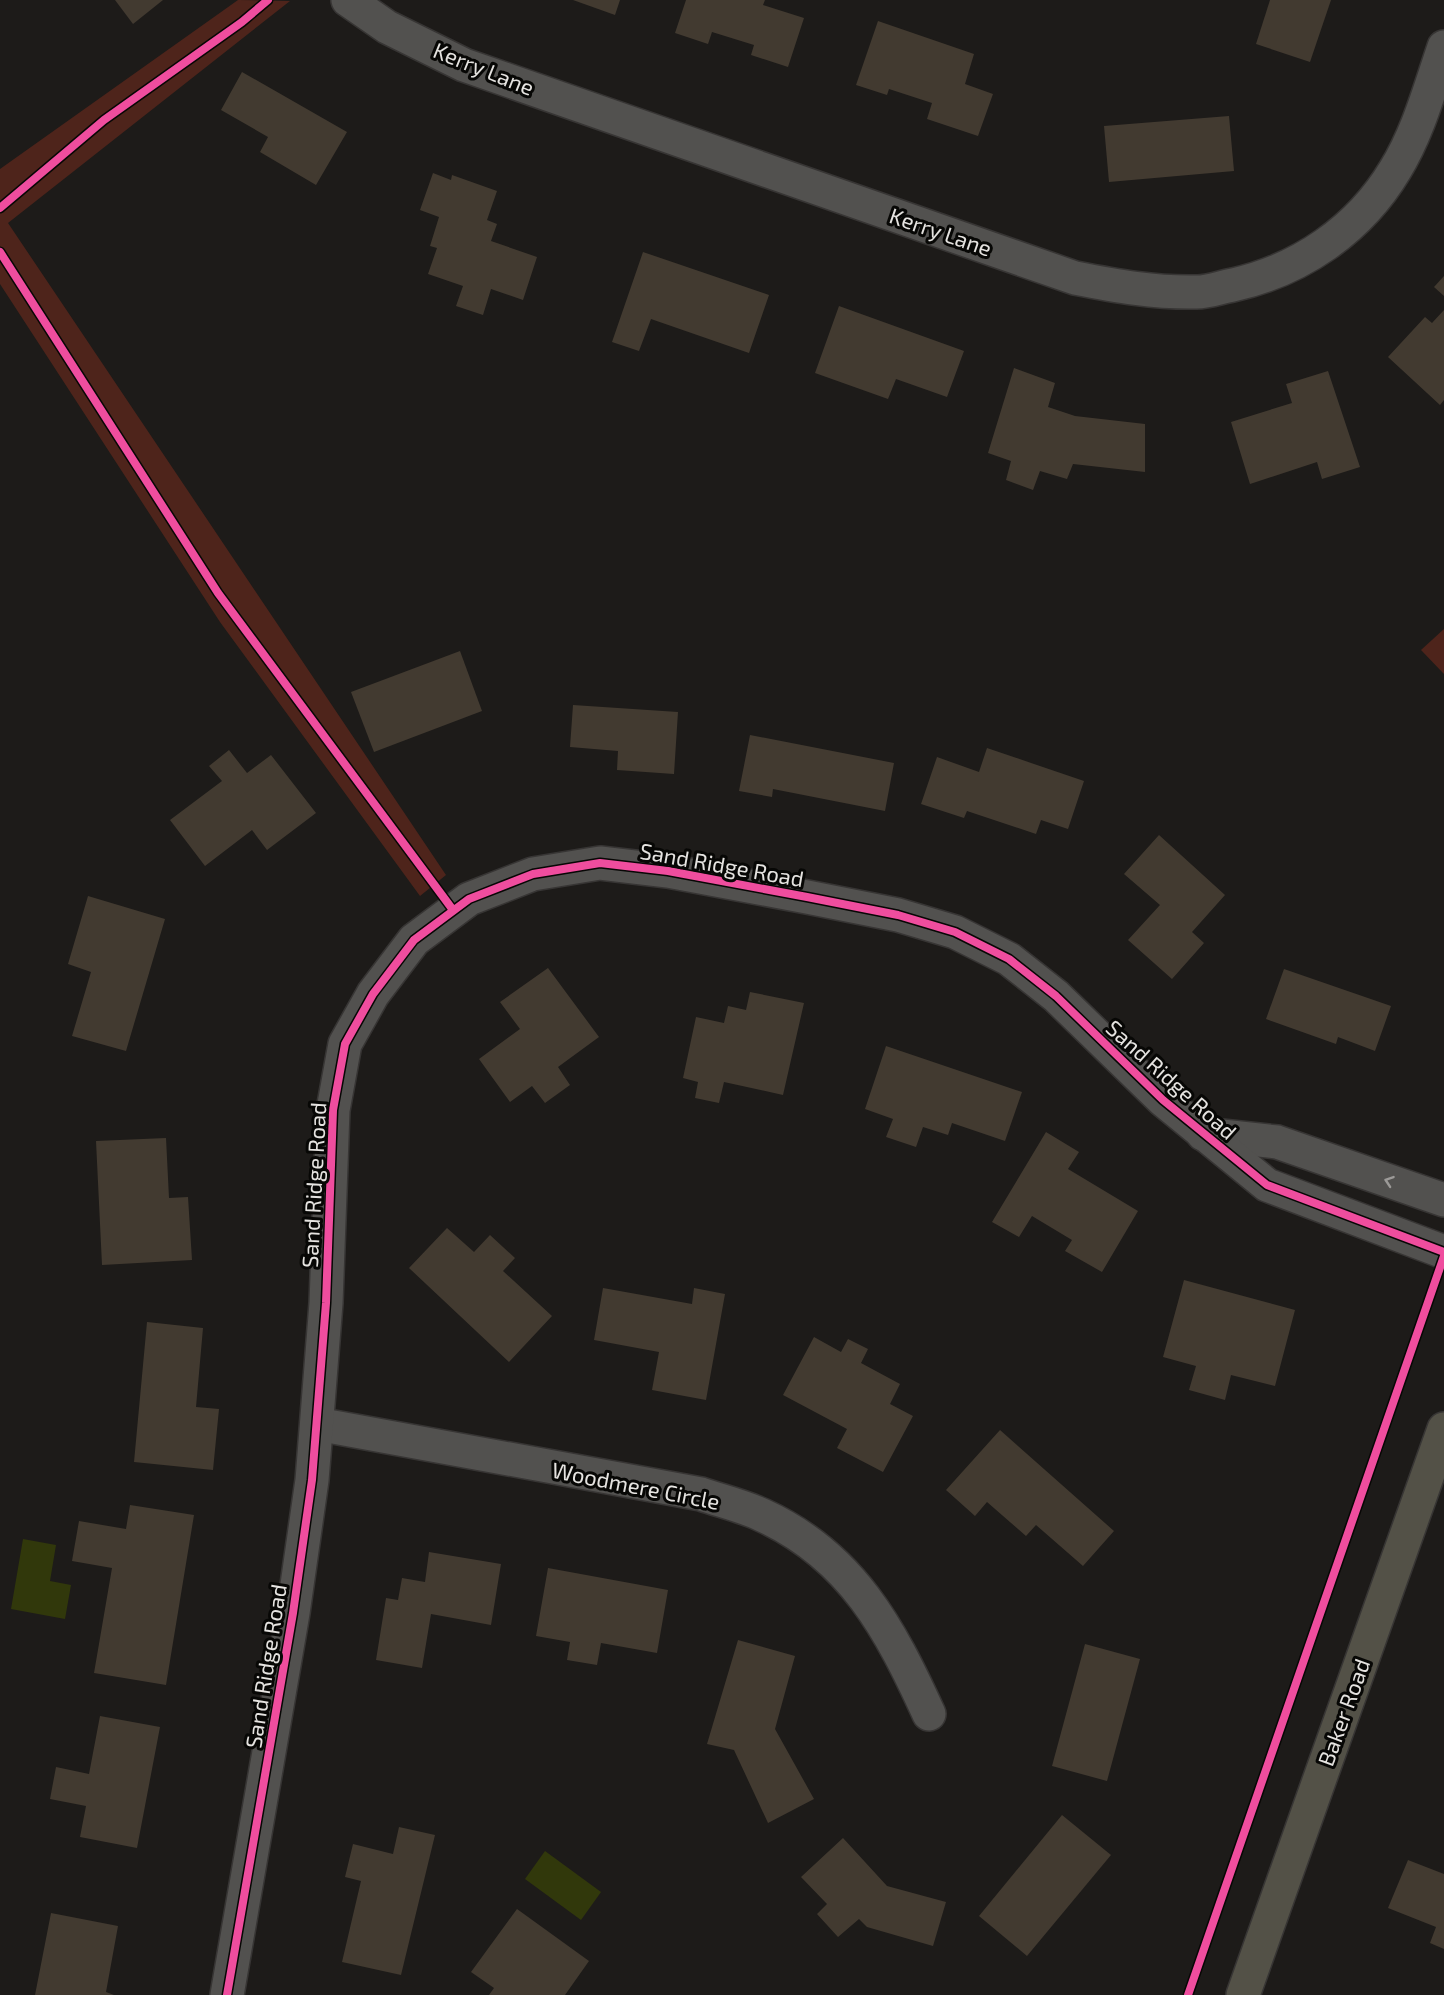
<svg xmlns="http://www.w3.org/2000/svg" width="1444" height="1995" viewBox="0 0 1444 1995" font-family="'Exo 2',sans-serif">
<rect width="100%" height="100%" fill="#1d1b19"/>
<!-- green -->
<g fill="#4e241b">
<path d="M238,0L290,1L8,223L446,875L420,896L220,622L0,284V169Z"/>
<path d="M1444,629V674L1421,650Z"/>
</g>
<!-- water -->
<g fill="#31380b">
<path d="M23,1539L56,1545L50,1581L71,1585L65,1619L11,1609Z"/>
<path d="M545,1851L601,1892L581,1920L525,1879Z"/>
</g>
<!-- building -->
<g fill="#423a30">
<path d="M115,0H163L133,24Z"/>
<path d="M573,0H620L615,15Z"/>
<path d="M686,0H765L763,5L804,18L788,67L751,55L754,45L712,32L708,44L675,33Z"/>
<path d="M1270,0H1331L1310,62L1256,44Z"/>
<path d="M878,21L974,54L965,84L993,94L978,136L927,119L932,103L889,89L887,95L856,85Z"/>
<path d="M242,72L347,132L316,185L260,152L268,137L221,110Z"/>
<path d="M1229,116L1234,171L1109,182L1104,126Z"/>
<path d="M433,173L451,180L452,175L497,191L487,220L497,224L491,241L537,257L523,300L491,289L483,315L456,306L463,286L428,274L437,248L430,246L439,217L420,210Z"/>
<path d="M643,252L769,295L749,353L651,319L639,351L612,342Z"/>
<path d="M1444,276V296L1434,287Z"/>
<path d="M839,306L964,351L947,397L896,379L888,399L815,373Z"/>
<path d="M1444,310V400L1440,405L1388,357L1425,317L1432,323Z"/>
<path d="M1014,368L1055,383L1048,407L1075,416L1145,424V472L1073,464L1067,479L1040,471L1033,490L1006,480L1011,461L988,453Z"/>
<path d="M1328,371L1360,467L1322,479L1317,462L1250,484L1231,422L1292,403L1286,384Z"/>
<path d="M460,651L482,711L374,752L351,692Z"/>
<path d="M573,705L678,712L674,774L617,770L618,751L570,747Z"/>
<path d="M750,735L894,763L885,811L773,789L772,797L739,791Z"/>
<path d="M987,748L1084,781L1068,829L1041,820L1036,834L967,811L964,818L921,804L937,757L979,772Z"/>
<path d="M229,750L247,773L271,755L316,813L267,850L252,830L205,866L170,820L222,781L209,766Z"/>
<path d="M1159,835L1225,895L1192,932L1204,943L1172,979L1128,940L1160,905L1124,874Z"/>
<path d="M88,896L165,919L126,1051L72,1036L91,972L68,964Z"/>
<path d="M548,968L599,1037L558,1067L570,1085L545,1103L532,1086L510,1102L479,1059L520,1029L500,1002Z"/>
<path d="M1284,969L1391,1006L1375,1051L1338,1037L1336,1044L1266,1019Z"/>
<path d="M750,992L804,1003L783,1095L724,1082L719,1103L695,1098L698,1082L683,1078L696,1017L724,1023L728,1006L746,1010Z"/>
<path d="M886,1046L1022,1092L1005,1141L952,1123L948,1135L923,1127L916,1147L886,1137L893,1119L865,1109Z"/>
<path d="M1046,1132L1079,1152L1068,1169L1138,1211L1102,1272L1065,1251L1072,1240L1032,1216L1019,1237L992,1222Z"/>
<path d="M166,1138L169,1198L188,1197L192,1260L102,1265L96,1141Z"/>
<path d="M447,1228L474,1252L490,1235L515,1258L503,1271L552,1316L509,1362L409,1268Z"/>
<path d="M1184,1280L1295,1310L1275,1386L1231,1375L1225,1400L1189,1390L1196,1366L1163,1357Z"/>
<path d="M603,1288L692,1304L694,1288L725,1294L706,1400L652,1390L659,1352L594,1340Z"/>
<path d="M147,1322L203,1328L196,1407L219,1409L213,1470L134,1462Z"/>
<path d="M814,1337L841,1352L848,1339L868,1349L861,1363L900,1384L890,1404L913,1416L883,1472L837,1448L847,1429L783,1395Z"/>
<path d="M1000,1430L1114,1531L1083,1566L1036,1525L1026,1536L987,1502L975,1516L946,1490Z"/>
<path d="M130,1505L194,1515L166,1685L94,1673L112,1568L72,1561L79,1521L126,1529Z"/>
<path d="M429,1552L501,1564L491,1625L431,1614L422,1668L376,1660L386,1598L398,1600L402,1578L425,1582Z"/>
<path d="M548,1568L668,1590L657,1653L601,1643L597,1665L567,1660L570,1642L536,1636Z"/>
<path d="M738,1640L795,1656L775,1729L814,1799L768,1823L734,1750L707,1744Z"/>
<path d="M1085,1644L1140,1659L1107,1781L1052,1766Z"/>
<path d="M100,1716L160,1727L137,1848L80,1837L86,1806L50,1799L56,1767L89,1774Z"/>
<path d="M1062,1815L1111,1855L1027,1956L979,1916Z"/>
<path d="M399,1827L435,1835L401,1975L342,1962L361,1881L345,1877L353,1844L393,1854Z"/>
<path d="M843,1838L887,1886L946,1902L933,1946L867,1927L859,1919L838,1937L817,1914L827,1904L801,1877Z"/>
<path d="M1408,1860L1444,1874V1949L1430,1943L1436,1927L1388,1908Z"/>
<path d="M517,1909L589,1961L565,1995H489L494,1988L471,1972Z"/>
<path d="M51,1913L118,1926L106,1992L114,1995H35Z"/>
</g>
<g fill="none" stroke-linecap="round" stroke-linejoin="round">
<defs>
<g id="minor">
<path d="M348,0L387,27L464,65L1075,278C1116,286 1155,293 1197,292C1209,292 1221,287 1233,285C1300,270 1359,230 1395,170C1418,133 1430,88 1444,47"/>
<path d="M1203,1134L1277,1142L1444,1200"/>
<path d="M317,1424L701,1494C721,1501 743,1506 762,1515C852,1556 890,1629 929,1714"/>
<path d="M227,1995L293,1613L312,1480L326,1303L333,1110L345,1044L373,994L414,940L469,899L533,874L600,863L668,871L807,897L898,915L955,932L1009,959L1056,996L1163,1100L1267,1185L1444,1252"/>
</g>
<path id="major" d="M1243,1995L1444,1429"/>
</defs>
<!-- minor casing -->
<use href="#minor" stroke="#373534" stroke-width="36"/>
<!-- major casing -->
<use href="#major" stroke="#373534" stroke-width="36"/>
<!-- minor -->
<use href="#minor" stroke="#52514f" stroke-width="33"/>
<!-- major -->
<use href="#major" stroke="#535147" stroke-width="33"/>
<defs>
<g id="cycleway">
<path d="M0,208L104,120L242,22L268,0"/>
<path d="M0,252L218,593L453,910"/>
<path d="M227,1995L293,1613L312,1480L326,1303L333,1110L345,1044L373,994L414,940L469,899L533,874L600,863L668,871L807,897L898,915L955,932L1009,959L1056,996L1163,1100L1267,1185L1444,1252"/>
<path d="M1188,1995L1444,1256"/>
</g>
</defs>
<!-- cycleway casing -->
<use href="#cycleway" stroke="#070705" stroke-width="11"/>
<!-- cycleway -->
<use href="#cycleway" stroke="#ef4d9e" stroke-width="8"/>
</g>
<!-- one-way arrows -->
<defs><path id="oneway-chevron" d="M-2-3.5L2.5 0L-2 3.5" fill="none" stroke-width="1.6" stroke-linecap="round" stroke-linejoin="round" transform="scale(1.5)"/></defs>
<use stroke="#9c9a98" href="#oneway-chevron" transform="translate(1389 1181) rotate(-161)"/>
<g text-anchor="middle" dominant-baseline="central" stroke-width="6" stroke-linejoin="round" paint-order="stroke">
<!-- street labels -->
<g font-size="22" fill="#e5e3e0" stroke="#070705">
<text transform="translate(484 68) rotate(22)">Kerry Lane</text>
<text transform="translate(941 231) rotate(19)">Kerry Lane</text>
<text transform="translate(722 864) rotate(10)">Sand Ridge Road</text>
<text transform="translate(1172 1079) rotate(42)">Sand Ridge Road</text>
<text transform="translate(313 1185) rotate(-87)">Sand Ridge Road</text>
<text transform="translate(636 1485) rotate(11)">Woodmere Circle</text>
<text transform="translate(265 1666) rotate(-81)">Sand Ridge Road</text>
<text transform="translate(1343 1712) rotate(-70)">Baker Road</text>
</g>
</g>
</svg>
